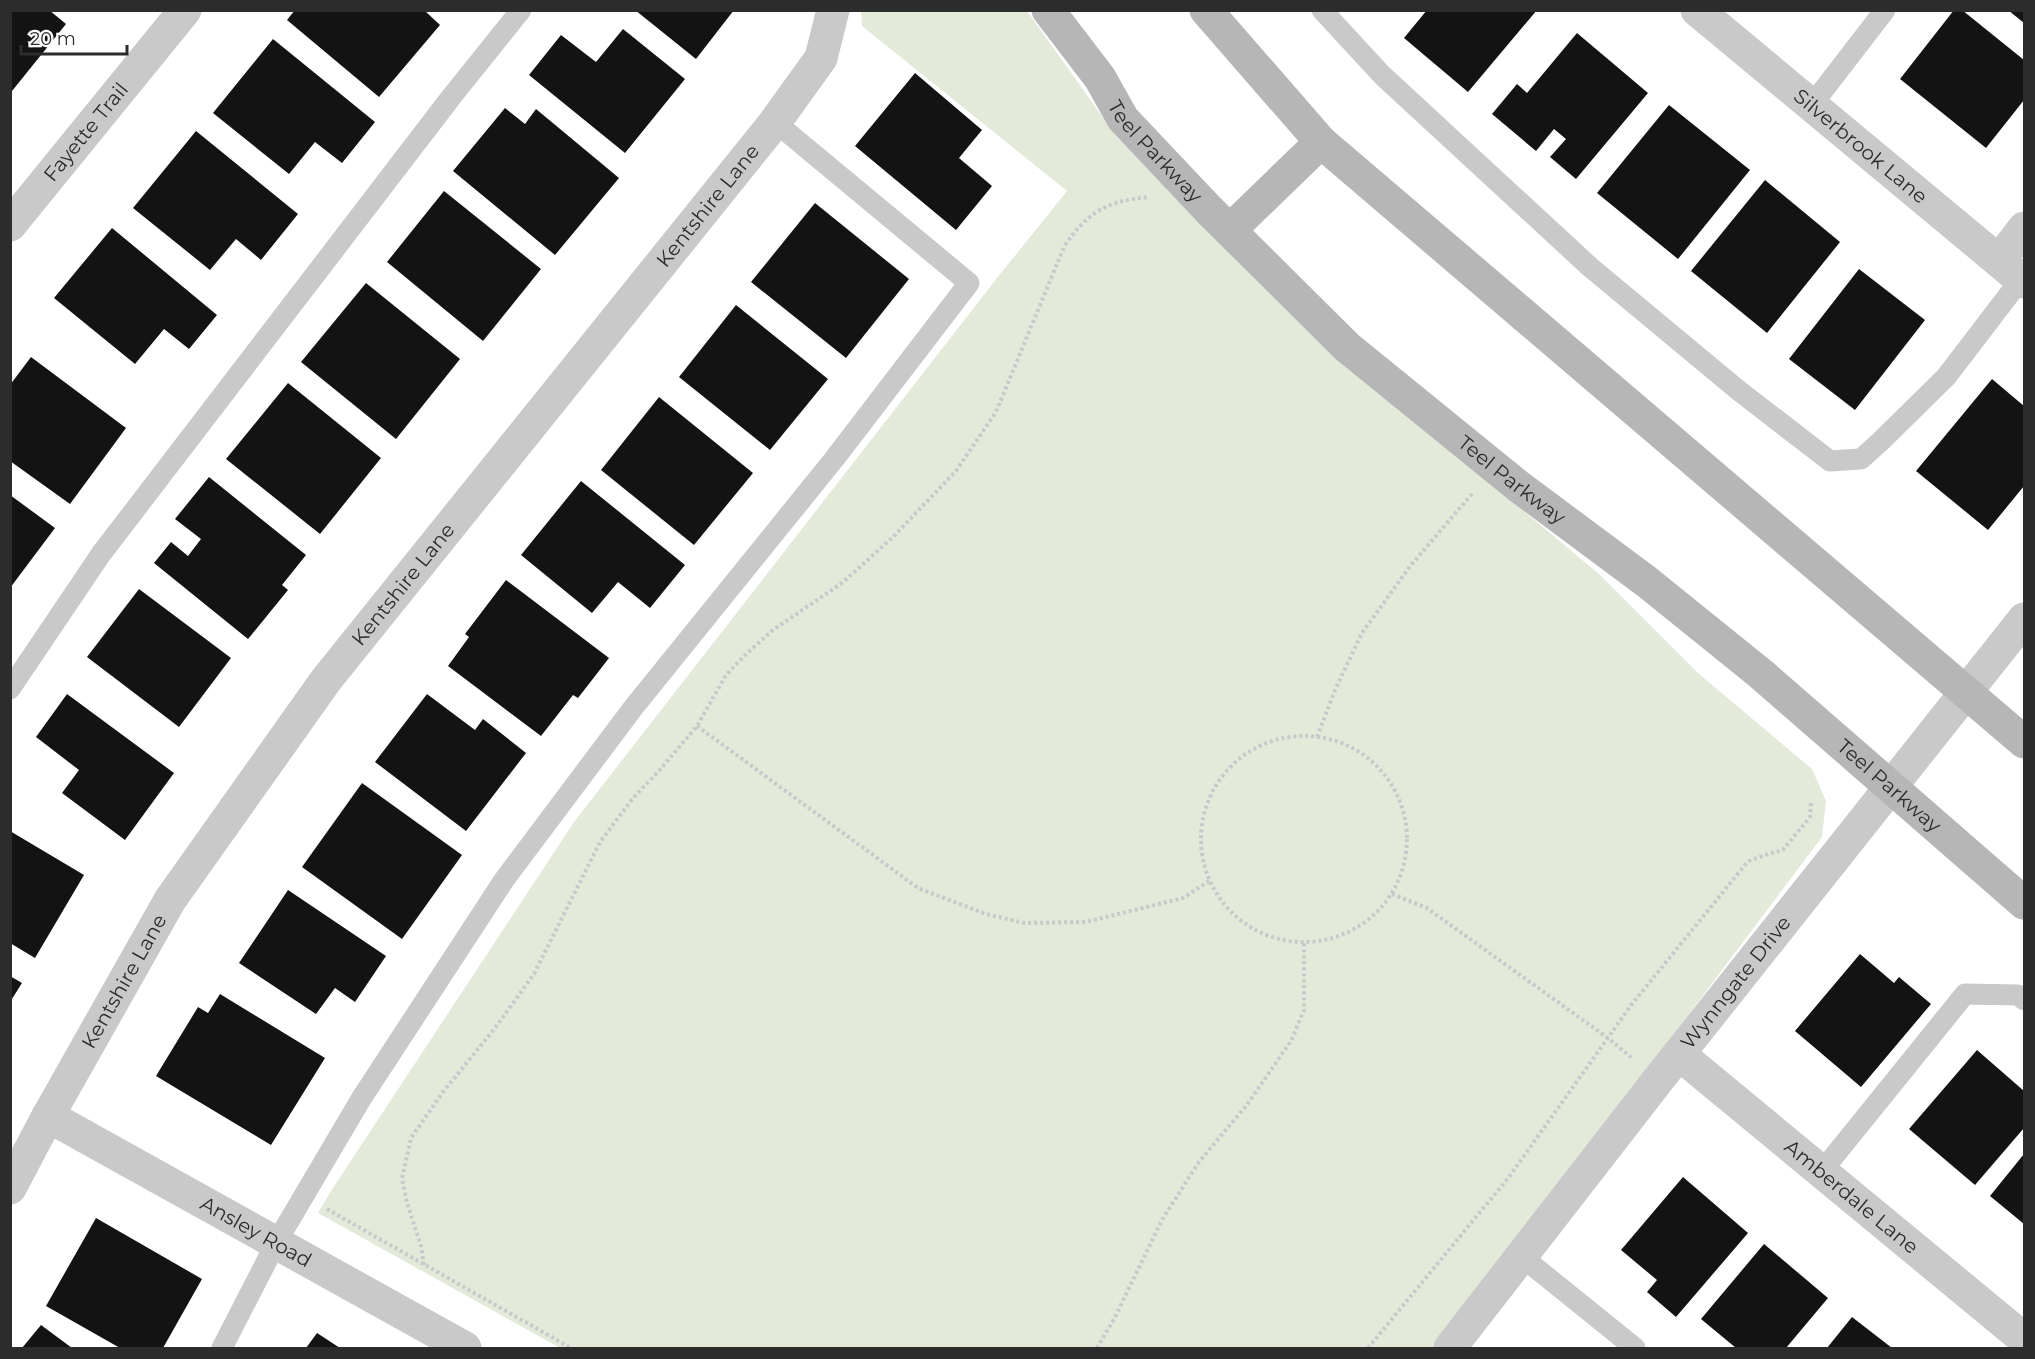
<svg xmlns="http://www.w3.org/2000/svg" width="2035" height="1359" viewBox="0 0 2035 1359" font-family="Montserrat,sans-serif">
<rect width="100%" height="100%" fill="#fff"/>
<!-- green -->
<path fill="#e3eada" d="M861,11H1027L1117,137L1321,341L1599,574L1699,674L1812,769L1826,801L1822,837L1438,1348H560L318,1213L331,1191L574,822L997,278L1067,191L862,26Z"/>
<!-- building -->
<g fill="#131313">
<path d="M10,10H49L66,24L12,91L10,90Z"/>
<path d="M295,10H424L440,25L379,97L287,20Z"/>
<path d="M635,10H734L696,59Z"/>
<path d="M1427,10H1537L1468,92L1404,38Z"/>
<path d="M1954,10H1962L2024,60V100L1986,148L1900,79Z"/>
<path d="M2008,10H2024V23Z"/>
<path d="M623,29L685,79L625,153L529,75L561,35L596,62Z"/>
<path d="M1577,33L1648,93L1576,179L1550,157L1566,139L1554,129L1536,151L1492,114L1517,84L1527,93Z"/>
<path d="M273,39L375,122L342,163L315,142L289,174L213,113Z"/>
<path d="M915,73L982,130L959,158L992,186L956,230L855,146Z"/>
<path d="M1669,105L1750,170L1678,259L1597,193Z"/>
<path d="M505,108L525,124L536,109L619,178L555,255L453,171Z"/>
<path d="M196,131L298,214L261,260L236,239L210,270L133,208Z"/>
<path d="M1765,180L1840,242L1767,333L1691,271Z"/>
<path d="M444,191L541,269L483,341L387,262Z"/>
<path d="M815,203L909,279L846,358L751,282Z"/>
<path d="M112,228L217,315L189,349L164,329L135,364L54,298Z"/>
<path d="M1859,269L1925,320L1855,410L1789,359Z"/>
<path d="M366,283L460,359L396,439L301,362Z"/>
<path d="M736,305L828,379L770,450L679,377Z"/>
<path d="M31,357L126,428L70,504L10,461V385Z"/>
<path d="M1992,379L2024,406V486L1988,530L1916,471Z"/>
<path d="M288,383L381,458L320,534L226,459Z"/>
<path d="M659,397L753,473L694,545L601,470Z"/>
<path d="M209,477L306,555L282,585L288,590L248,639L154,563L171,542L188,556L201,539L175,519Z"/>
<path d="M581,481L685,565L650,608L618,582L592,613L521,555Z"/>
<path d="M10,495L55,528L10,588Z"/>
<path d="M506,580L609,658L578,698L573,695L541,736L448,666L469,637L465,634Z"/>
<path d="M139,589L231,658L179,727L87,657Z"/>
<path d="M67,694L174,773L125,840L62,793L79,770L36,737Z"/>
<path d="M427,694L475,730L483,719L526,753L466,831L375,762Z"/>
<path d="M362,783L462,855L402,939L302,867Z"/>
<path d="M10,831L84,875L35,958L10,943Z"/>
<path d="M288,890L386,956L355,1002L335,988L316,1014L239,963Z"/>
<path d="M1860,954L1894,983L1899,977L1931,1004L1861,1087L1795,1031Z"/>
<path d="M10,976L22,983L10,1002Z"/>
<path d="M220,994L325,1058L271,1145L156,1076L198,1007L208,1013Z"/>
<path d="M1977,1050L2024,1091V1128L1975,1185L1909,1129Z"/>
<path d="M2024,1154V1224L1990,1196Z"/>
<path d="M1683,1177L1748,1233L1676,1317L1647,1292L1657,1280L1621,1250Z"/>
<path d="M96,1218L202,1279L163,1348H120L46,1306Z"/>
<path d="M1764,1244L1828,1298L1786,1348H1736L1701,1319Z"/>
<path d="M1852,1317L1892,1348H1827Z"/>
<path d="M41,1325L72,1348H22Z"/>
<path d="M317,1333L340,1348H306Z"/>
</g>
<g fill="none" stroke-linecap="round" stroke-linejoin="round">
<!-- path -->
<g stroke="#c9c9c9" stroke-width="4" stroke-dasharray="3 3" stroke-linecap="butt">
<path d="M697,726L918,888L986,914L1024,923L1086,922L1183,898L1209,881"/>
<circle cx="1304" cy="839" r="103"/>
<path d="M1317,737L1335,690L1362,633L1411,565L1472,494"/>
<path d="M1392,894L1427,908L1608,1038L1633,1059"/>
<path d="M327,1209L571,1348"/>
<path d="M424,1265L421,1246L407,1203L402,1178L411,1138L443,1092L495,1028L534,974L600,842L633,798L658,772L697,726L726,675L744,656L773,630L842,583L893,537L956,471L996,412L1064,247C1087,212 1107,201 1148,197"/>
<path d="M1097,1348L1114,1319L1163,1218L1199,1162L1246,1106L1291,1041L1304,1010V942"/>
<path d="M1368,1348L1509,1177L1632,1004L1745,865L1749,861L1765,855L1783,850L1810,817L1811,802"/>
</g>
<!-- service -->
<g stroke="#c9c9c9" stroke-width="21">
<path d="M1322,10L1382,75L1590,267L1738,390L1830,461L1861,459L1881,441L1946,377L2021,279"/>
<path d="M1811,106L1885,10"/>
<path d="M10,689L101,554L452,96L521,10"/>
<path d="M1822,1171L1965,994L2018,995L2024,1000"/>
<path d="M1521,1256L1635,1348"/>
<path d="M222,1348L276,1243L361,1099L504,880L633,708L835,458L969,283L775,122"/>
</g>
<!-- minor -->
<g stroke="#c9c9c9" stroke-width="33">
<path id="s1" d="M1697,10L2024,282"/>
<path id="s2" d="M10,225L185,10"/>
<path d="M1999,261L2024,228"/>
<path id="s3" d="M1679,1054L2024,1339"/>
<path id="s4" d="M48,1116L465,1348"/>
<path id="s5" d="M10,1188L48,1116L170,900L326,680L775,122L821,58L833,10"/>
<path id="s6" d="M1450,1348L1658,1080L2024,619"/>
</g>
<!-- secondary -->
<g stroke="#b6b6b6" stroke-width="33">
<path id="s7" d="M1048,10L1100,78L1123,119L1209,210L1347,347L1518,486L1647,582L1761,674L2024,903"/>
<path d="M1206,10L1321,142L2024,742"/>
<path d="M1230,230L1321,142"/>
</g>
</g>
<g text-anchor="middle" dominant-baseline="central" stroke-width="6" stroke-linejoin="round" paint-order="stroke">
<!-- street labels -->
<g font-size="20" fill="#2c2c2c" stroke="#fff">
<text stroke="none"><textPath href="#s2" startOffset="120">Fayette Trail</textPath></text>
<text stroke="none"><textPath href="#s1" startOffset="213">Silverbrook Lane</textPath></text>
<text stroke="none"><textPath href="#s7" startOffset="178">Teel Parkway</textPath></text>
<text stroke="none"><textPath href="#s5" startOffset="1208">Kentshire Lane</textPath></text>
<text stroke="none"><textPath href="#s7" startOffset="664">Teel Parkway</textPath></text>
<text stroke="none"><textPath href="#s5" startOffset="722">Kentshire Lane</textPath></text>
<text stroke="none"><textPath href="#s7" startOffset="1150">Teel Parkway</textPath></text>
<text stroke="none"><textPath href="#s5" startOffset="236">Kentshire Lane</textPath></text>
<text stroke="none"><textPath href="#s6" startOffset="464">Wynngate Drive</textPath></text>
<text stroke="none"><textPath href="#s3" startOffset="224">Amberdale Lane</textPath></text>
<text stroke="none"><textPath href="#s4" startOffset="238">Ansley Road</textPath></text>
</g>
</g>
<!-- border -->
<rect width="2035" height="1359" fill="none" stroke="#2c2c2c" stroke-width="24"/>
<!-- scale -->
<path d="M21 45v9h106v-9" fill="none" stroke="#2c2c2c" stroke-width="3"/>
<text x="30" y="45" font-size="18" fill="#2c2c2c" stroke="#ffffff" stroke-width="4.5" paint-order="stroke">20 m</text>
</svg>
